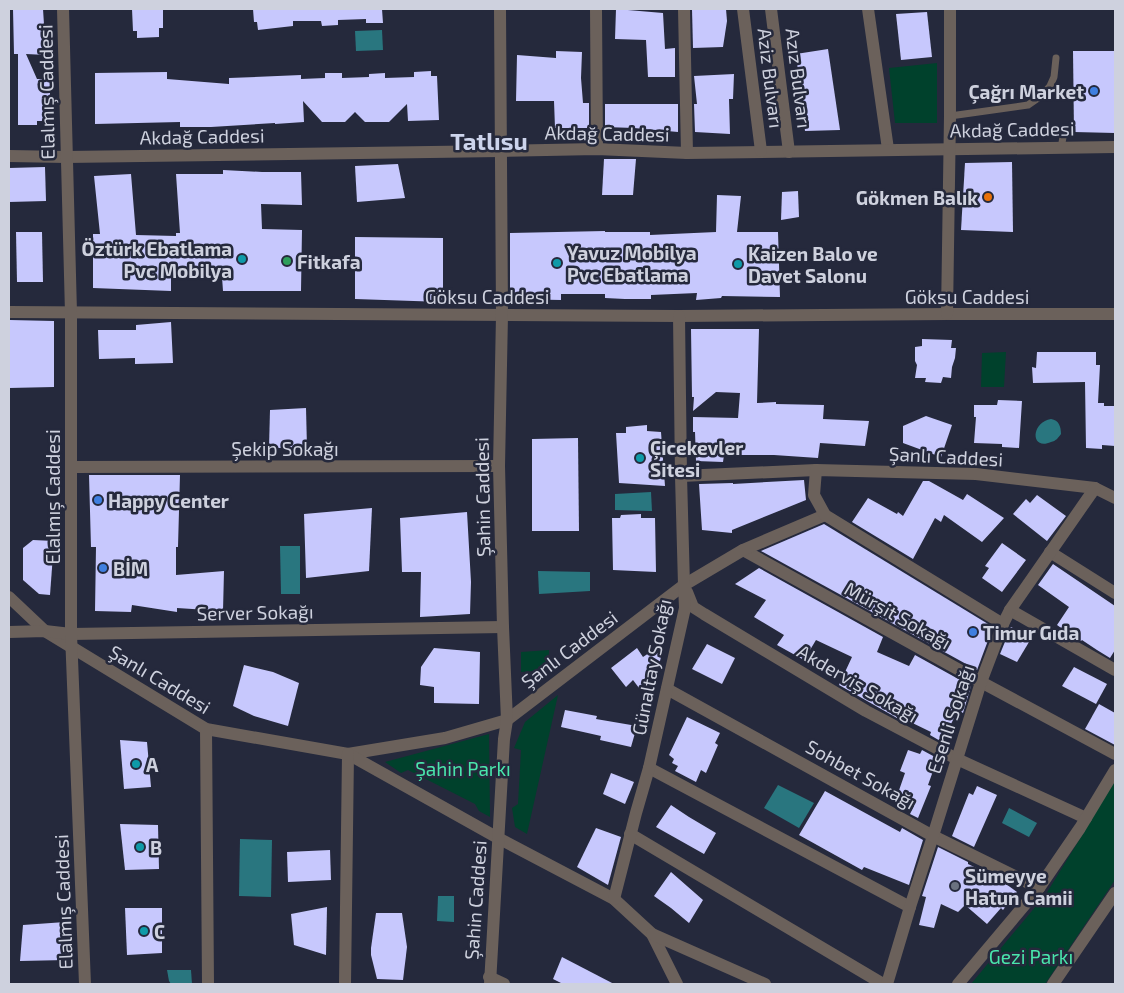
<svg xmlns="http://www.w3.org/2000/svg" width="1124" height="993" viewBox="0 0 1124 993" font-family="'Exo 2',sans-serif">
<rect width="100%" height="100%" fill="#25293c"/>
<!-- green -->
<g fill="#00412c">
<path d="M937,63V123H895L889,68Z"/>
<path d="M1006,352L1004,387H981L982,353Z"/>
<path d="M549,650L548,670L521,672V652Z"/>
<path d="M558,695L527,834L515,827L512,808L518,804L521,750L514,748L525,722Z"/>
<path d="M489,734L490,817L479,811L475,804L408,770L401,773L385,762Z"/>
<path d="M1115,776V880L1045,984H971L1046,894L1084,832Z"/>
</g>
<!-- water -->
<g fill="#29767f">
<path d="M382,30L383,50L356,51L355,31Z"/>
<path d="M1051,419C1059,420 1061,427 1061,434C1058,438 1056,441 1051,442C1031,451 1030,423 1051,419Z"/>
<path d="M651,492L652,511L615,510V494Z"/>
<path d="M280,546H300V594H281Z"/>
<path d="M538,571L590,572V591L539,594Z"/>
<path d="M778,785L814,803L799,828L764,808Z"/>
<path d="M1009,808L1037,823L1029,837L1002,823Z"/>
<path d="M240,839L272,840L271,897L239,896Z"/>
<path d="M438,896H454V922L437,921Z"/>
<path d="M167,970H191L192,984H171L169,981Z"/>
</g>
<!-- building -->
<g fill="#c7c8fd">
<path d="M13,9H43L46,55L26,54L37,79H50V121H37V125H18V54H14Z"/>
<path d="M132,9H163V28H159V37L137,38V31H133Z"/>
<path d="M253,9H382L383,23H366V19L338,20V25L322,26L321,21H293V26L258,30L257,22H254Z"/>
<path d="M616,9L663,13L665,49L675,48V77H648L646,40L615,39Z"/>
<path d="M692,9H726L727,21L723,47L693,48Z"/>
<path d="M927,12L932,57L901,60L896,14Z"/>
<path d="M828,49L840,130L805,131L796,54Z"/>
<path d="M556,51L582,52L581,78L583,103H589V127H587V128H555L554,101H516L517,55L556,58Z"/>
<path d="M1073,51H1115V133L1074,132Z"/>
<path d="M431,71V76H437L439,120L408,121L407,104L389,122H365L355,112L345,122H322L303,101L304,122L275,124V123L211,127H180V122L95,124V73L167,72V79L229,84V78L301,75V79L325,78V73H342V78L369,77V74L385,73V78L414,77V72Z"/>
<path d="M734,74L733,99H729L730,134L695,132L694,104H697L694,76Z"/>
<path d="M605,104H678V132L634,128L605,127Z"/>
<path d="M604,159H636L633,195H602Z"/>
<path d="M1012,162L1013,232L961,230L965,163Z"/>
<path d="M398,164L405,198L357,202L355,166Z"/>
<path d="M45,167L46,201L9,202V168Z"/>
<path d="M223,170L262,172H301L302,205L261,204L262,229L302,230L301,291H223L222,277L171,276V291L93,288V234H100L94,176L131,174L136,235L176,236V233H180L176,174H223Z"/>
<path d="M798,191L799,217L781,220L782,192Z"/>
<path d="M717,195L741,196L737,232H778L780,297L722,296L721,298L696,300L697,293L651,295V299H625L605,298V294H561V300L510,299V233L605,231V232H650V235L716,232Z"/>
<path d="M16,232H42L43,282H17Z"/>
<path d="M355,237L443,238V302L355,299Z"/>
<path d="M10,320L54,321V387L9,388Z"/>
<path d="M171,322L173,363L135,364V358L99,359L98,330H136V325Z"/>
<path d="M691,329H759L757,403L776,402V404L824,405L823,419L869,421L865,446L820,443L818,458L774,455H724L723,462L696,461L695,432H693V417L738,418L740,393L716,392L693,411L694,397H692Z"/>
<path d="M922,339L952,340L951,348H956L955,358L952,367L951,378L943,377L941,383L925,382L926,378H915L917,365L915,361V347L922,346Z"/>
<path d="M1037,352H1096V365H1100L1098,403H1104V406H1115V446L1102,445V449L1086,448L1085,382L1033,383L1032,367L1036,368Z"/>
<path d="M998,400L1022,401L1019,448L1002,447V444L974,443L976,417H974V405H997Z"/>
<path d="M306,408L307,448H269L270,410Z"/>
<path d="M926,416L952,425L941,457L903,443V426Z"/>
<path d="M647,425V431L661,432L665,486L619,483L616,433H626V427Z"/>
<path d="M578,438L579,531H532V439Z"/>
<path d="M89,475H180L178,547H176V575L224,571L223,611L177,608V612L132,605L131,612L95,611L96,547H91Z"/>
<path d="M804,480L806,500L732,530V533L702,530L699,484L733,483V484Z"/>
<path d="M923,481H929L963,500L967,494L1004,518L982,542L944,515L941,522L935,518L913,559L852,522L868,498L897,514L898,512L903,516Z"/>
<path d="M1037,495L1066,516L1047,541L1013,514L1026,499L1030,503Z"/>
<path d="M372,508L369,571L306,578L304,514Z"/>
<path d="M467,512L471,582L470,614L420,617L421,572H402L400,518Z"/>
<path d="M641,514V518H655L656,572L613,570L612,518H620L621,515Z"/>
<path d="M824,524L993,627L977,670L761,551Z"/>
<path d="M33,540L54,541L50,595L39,594L23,580V548Z"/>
<path d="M1002,543L1026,560L1002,592L982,578L989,568L985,566Z"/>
<path d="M1053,564L1115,606V650L1110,658L1097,650L1082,640L1081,641L1078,640L1057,625L1069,607L1038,585Z"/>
<path d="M759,568L883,637L877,652L909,666L915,655L971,686L963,713L958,710L942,742L930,735L931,732L898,716L897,718L839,685L852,657L816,640L804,660L777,645L784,635L754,617L766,600L735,584Z"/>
<path d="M1011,627L1032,637L1017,662L1000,654Z"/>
<path d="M707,644L735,658L722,684L692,669Z"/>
<path d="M434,648L480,652L479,704L434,703V687L420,685L421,667Z"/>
<path d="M637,648L643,657L655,649L661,657L657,673L639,688L633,680L626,687L611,668Z"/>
<path d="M244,665L273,672L299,683L288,726L254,716L233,706Z"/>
<path d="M1074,667L1107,684L1096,704L1062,686Z"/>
<path d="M1099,704L1115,713V745L1085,729Z"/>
<path d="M565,710L597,716L596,719L637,726L631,747L600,740L601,736L561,727Z"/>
<path d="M687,717L720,733L715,743L718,745L706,773L701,770L696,782L675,771L678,766L672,763L674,759L669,755Z"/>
<path d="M120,740L147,742L151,787L124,789Z"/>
<path d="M908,750L920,754L922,750L935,757L934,759L937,760L928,785L931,786L918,818L910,814L914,806L896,799L905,773L900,771Z"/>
<path d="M611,773L634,782L625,804L603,794Z"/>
<path d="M977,786L997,795L974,847L952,836L969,793L973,795Z"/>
<path d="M825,791L900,832L902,828L923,840L909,885L864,867L862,870L799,835Z"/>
<path d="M671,805L689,817L716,833L704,854L656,827Z"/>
<path d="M120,824L158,825L159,869L125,870Z"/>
<path d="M596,828L621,837L608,885L577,867Z"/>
<path d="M938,847L968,862V864L999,879L1017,892L1003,910L1001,908L987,924L965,905L958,912L941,904L934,928L919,925L926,897L922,896Z"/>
<path d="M330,850L331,880L288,882L287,852Z"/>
<path d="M671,872L703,900L689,923L671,908L654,896Z"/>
<path d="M327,907L326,955L294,945L291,914Z"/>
<path d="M125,908H162V953L127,955Z"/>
<path d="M376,913H402L407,947L403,980L377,979L371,955V948Z"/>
<path d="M65,922L66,960L20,961L23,925Z"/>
<path d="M562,957L614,984H563L553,979Z"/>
</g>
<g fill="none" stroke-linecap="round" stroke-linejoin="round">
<!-- service -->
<g stroke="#6b615b" stroke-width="7">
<path d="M950,116L1028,105L1041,96L1050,86L1054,77L1056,58"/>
<path d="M1061,148L1064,132"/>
</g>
<!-- minor -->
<g stroke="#6b615b" stroke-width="12">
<path d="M596,9L597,149"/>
<path d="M684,9L687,153"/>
<path d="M868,9L888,149"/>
<path d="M9,156L66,157L501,151L597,149L687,153L1115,147"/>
<path d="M9,312L679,316L947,314H1115"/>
<path d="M947,314L950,116V9"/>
<path d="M71,467L499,466"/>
<path d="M681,476L816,470"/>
<path d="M743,550L981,682L1115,754"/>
<path d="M1050,552L1115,593"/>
<path d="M687,592L693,607L704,614L866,711L957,759L1086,818"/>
<path d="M9,597L45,631L206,729L348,754L445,738L507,720L684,585L743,550L825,515"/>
<path d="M1010,610L1115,670"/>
<path d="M1003,624L825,515L814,495L816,470L976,474L1095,488L1115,498"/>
<path d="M9,632L45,631L71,634L503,627"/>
<path d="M667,689L933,836L1039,888"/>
<path d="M206,729L208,984"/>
<path d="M348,754L498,838L614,899L652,934L677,984"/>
<path d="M649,768L910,907"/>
<path d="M630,834L883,984"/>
<path d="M614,899L636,813L649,768L685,608L684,585L681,476L679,316"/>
<path d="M652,934L765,984"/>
<path d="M489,977L504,984"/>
<path d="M345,984L348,754"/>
<path d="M490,984L504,739L507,720L503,627L499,466L502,315L500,9"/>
<path d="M887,984L910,907L933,836L981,682L1003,624L1010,610L1095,488"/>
<path d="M958,984L1039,888L1080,828L1115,770"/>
<path d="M1053,984L1115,893"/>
</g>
<!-- tertiary -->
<g stroke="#6b615b" stroke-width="12">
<path d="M63,9L71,313V634L85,984"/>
<path d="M743,9L761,151"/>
<path d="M771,9L789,152"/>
</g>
</g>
<!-- markers -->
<g fill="#3f7fe0" stroke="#25293c" stroke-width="2">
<circle cx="1094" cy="91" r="5"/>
<circle cx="98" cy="500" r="5"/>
<circle cx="103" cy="568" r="5"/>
<circle cx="973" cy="632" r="5"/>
</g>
<circle fill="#e8710a" stroke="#25293c" stroke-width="2" cx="988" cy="197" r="5"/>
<g fill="#0f9aa8" stroke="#25293c" stroke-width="2">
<circle cx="242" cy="259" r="5"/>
<circle cx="557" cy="263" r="5"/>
<circle cx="738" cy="264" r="5"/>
<circle cx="640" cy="458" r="5"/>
<circle cx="136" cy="764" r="5"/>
<circle cx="140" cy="847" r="5"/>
<circle cx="144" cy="931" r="5"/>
</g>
<circle fill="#2e9e5b" stroke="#25293c" stroke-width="2" cx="287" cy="261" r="5"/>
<circle fill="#6b7280" stroke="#25293c" stroke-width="2" cx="955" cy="886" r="5"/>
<g text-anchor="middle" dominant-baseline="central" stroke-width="5" stroke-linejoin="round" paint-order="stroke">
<!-- street labels -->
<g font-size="19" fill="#ced1de" stroke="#25293c">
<text transform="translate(771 78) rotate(83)">Aziz Bulvarı</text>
<text transform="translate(799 78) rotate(83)">Azız Bulvarı</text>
<text transform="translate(46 92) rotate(-91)">Elalmış Caddesi</text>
<text transform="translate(1012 129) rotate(-1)">Akdağ Caddesi</text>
<text transform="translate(607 133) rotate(1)">Akdağ Caddesi</text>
<text transform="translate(202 136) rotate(-1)">Akdağ Caddesi</text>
<text x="487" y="296">Göksu Caddesi</text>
<text x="967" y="296">Göksu Caddesi</text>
<text x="285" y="448">Şekip Sokağı</text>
<text transform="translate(946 456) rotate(3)">Şanlı Caddesi</text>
<text transform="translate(52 497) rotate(-90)">Elalmış Caddesi</text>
<text transform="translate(482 497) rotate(-91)">Şahin Caddesi</text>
<text transform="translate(255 612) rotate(-1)">Server Sokağı</text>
<text transform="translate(898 615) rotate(29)">Mürşit Sokağı</text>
<text transform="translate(569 649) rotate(-37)">Şanlı Caddesi</text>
<text transform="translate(651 667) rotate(-79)">Günaltay Sokağı</text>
<text transform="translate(160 679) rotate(31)">Şanlı Caddesi</text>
<text transform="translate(858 683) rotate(30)">Akderviş Sokağı</text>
<text transform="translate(950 719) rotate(-72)">Esenli Sokağı</text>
<text transform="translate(861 774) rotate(29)">Sohbet Sokağı</text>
<text transform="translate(475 900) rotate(-86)">Şahin Caddesi</text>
<text transform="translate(63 902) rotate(-92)">Elalmış Caddesi</text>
</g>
<!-- poi labels -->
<g font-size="19" font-weight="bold" fill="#ced1de" stroke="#25293c" text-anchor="start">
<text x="1084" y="91" text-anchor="end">Çağrı Market</text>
<text x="978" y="197" text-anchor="end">Gökmen Balık</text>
<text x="232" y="248" text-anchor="end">Öztürk Ebatlama<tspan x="232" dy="22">Pvc Mobilya</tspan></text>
<text x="567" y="252">Yavuz Mobilya<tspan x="567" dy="22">Pvc Ebatlama</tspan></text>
<text x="748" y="253">Kaizen Balo ve<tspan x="748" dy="22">Davet Salonu</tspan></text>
<text x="297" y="261">Fitkafa</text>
<text x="650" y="447">Çicekevler<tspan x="650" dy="22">Sitesi</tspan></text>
<text x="108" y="500">Happy Center</text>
<text x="113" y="568">BİM</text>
<text x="983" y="632">Timur Gıda</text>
<text x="146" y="764">A</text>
<text x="150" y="847">B</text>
<text x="965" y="875">Sümeyye<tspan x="965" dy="22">Hatun Camii</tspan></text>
<text x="154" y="931">C</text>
</g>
<!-- park labels -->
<g font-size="19" fill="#49e6ac" stroke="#25293c">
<text x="463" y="768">Şahin Parkı</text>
<text x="1031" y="956">Gezi Parkı</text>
</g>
<!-- district labels -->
<g font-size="24" font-weight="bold" fill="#cdd4ec" stroke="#25293c">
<text x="489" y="140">Tatlısu</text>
</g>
</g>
<!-- border -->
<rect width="1124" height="993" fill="none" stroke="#ced1de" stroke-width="20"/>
</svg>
